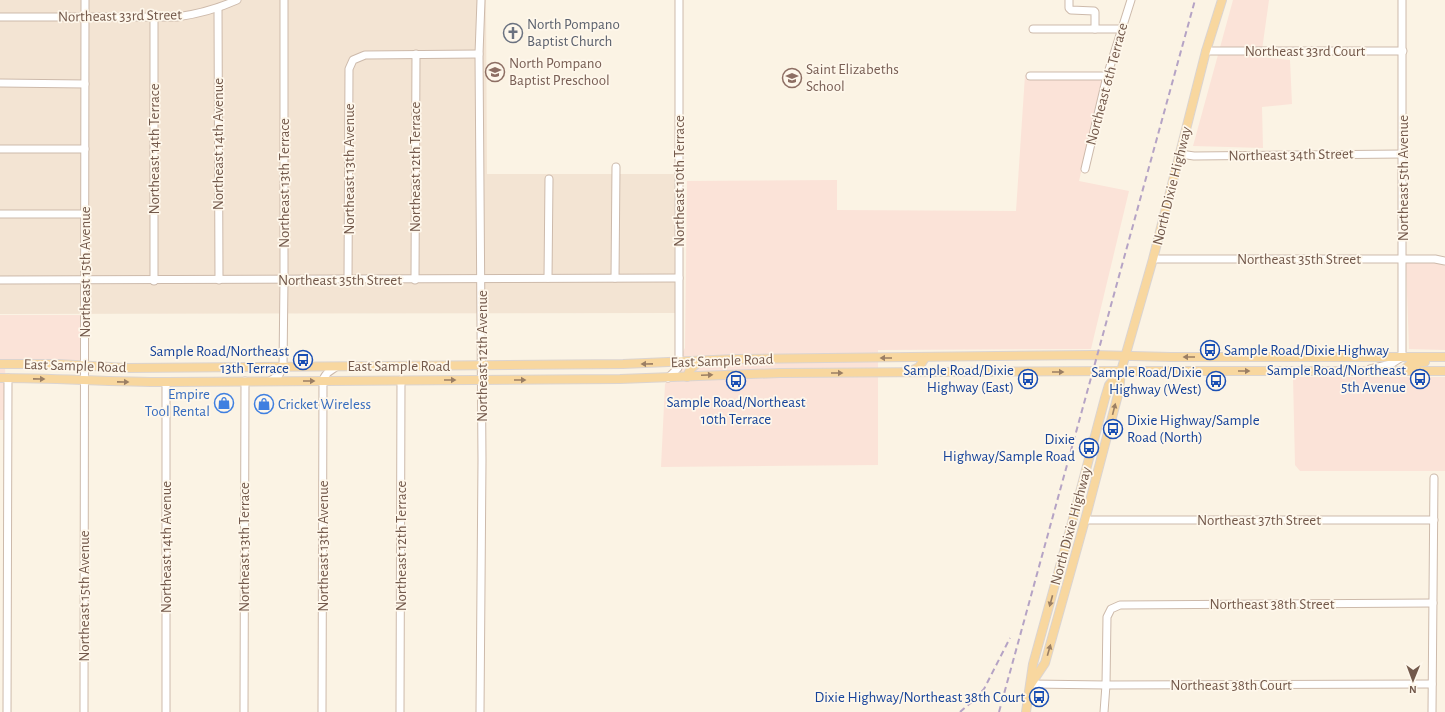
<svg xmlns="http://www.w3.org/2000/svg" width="1445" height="712" viewBox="0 0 1445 712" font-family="'Alegreya Sans',sans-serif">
<rect width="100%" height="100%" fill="#fbf3e4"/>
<!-- residential -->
<path fill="#f3e4d3" d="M0,0H486L487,174H674L675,313L0,314Z"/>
<!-- commercial -->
<g fill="#fbe3d8">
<path d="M1233,0H1269L1261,57L1290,60L1292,104L1262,107L1263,148L1193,146Z"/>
<path d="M1025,75L1103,80L1079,181L1129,191L1091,349L878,350V465L661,467L665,384L685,348L687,181L837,180V210L1016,211Z"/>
<path d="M1406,263H1440L1445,266V350L1409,349Z"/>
<path d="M0,315H83L81,363L5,360L6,420H0Z"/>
<path d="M1293,377H1445V471H1300L1295,465Z"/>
</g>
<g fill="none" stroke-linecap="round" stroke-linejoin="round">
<defs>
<g id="minor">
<path d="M1069,0V8L1071,10L1094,11L1095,12V29"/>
<path d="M218,8L219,280"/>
<path d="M0,17H177C198,14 217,9 237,0"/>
<path d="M154,17V281"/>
<path d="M1033,29H1122"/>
<path d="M1206,51H1403"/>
<path d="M1030,76H1107"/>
<path d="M0,83L85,84"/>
<path d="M0,149H85"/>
<path d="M1180,154L1194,156L1403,154"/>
<path d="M1085,169L1107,76L1131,0"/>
<path d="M0,214H85"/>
<path d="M1153,259H1435L1445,261"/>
<path d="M548,278L549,179"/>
<path d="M615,278L616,167"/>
<path d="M0,280L679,278"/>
<path d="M348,280L349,69L353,60L365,55L479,54"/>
<path d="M415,280L416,54"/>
<path d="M1370,369L1391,364L1402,357V0"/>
<path d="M668,378L678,368L679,362V0"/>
<path d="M270,381L279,375L283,367L284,280V0"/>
<path d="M1085,520H1434"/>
<path d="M1031,684L1106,685L1432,684"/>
<path d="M7,712L8,378"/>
<path d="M84,712L85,0"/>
<path d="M166,712V382"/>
<path d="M244,712L245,381"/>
<path d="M322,712L323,381C324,374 330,371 336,367"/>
<path d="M400,712L401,380"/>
<path d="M480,712L482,460L479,54L481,0"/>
<path d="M1104,712L1106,685L1107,617L1111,609L1120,605L1433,603"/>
<path d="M1432,712L1434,478"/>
</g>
<g id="major">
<path d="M0,364H58L127,368L623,364L736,359L1093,355L1171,357H1445"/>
<path d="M1403,371L1410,364L1425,362"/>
<path d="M909,372L919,367L925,358"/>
<path d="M687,377C689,369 694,366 700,361"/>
<path d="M0,378C55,378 111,382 166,382L620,379L780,373L1121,371H1445"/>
<path d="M1031,684L1045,663L1085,520L1119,391L1121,371L1153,259L1206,51L1222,0"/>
<path d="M1026,712L1033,664L1073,519L1105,398L1109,385L1121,371"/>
</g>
</defs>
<!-- minor casing -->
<use href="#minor" stroke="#cdbaab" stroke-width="9"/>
<!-- major casing -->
<use href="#major" stroke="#dbd4d0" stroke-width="10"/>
<!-- minor -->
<use href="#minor" stroke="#fff" stroke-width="7"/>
<!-- major -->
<use href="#major" stroke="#f8d79f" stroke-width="8"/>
<!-- rail -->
<g stroke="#b5a3c5" stroke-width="2" stroke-dasharray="6 4" stroke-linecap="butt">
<path d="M960,712L974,700L984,689L1010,638"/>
<path d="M999,712L1195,0"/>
</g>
</g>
<!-- one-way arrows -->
<defs><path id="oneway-solid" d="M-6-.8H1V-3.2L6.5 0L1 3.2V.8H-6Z"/></defs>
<g fill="#9b7f64">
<use href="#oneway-solid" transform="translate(1189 357) rotate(180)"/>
<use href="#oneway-solid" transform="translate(886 358) rotate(180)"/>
<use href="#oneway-solid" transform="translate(647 364) rotate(179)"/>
<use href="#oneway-solid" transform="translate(1244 371)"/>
<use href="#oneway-solid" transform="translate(1058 372)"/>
<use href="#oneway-solid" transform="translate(837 373)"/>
<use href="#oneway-solid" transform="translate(707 375) rotate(-3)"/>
<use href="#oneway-solid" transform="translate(39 379) rotate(1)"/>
<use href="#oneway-solid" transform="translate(450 380)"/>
<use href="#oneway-solid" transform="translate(520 380)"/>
<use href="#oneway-solid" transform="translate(309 381)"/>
<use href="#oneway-solid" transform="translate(123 382) rotate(1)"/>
<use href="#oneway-solid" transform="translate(1114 409) rotate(-76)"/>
<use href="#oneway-solid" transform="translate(1051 601) rotate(105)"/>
<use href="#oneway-solid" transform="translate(1049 650) rotate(-74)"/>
</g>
<!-- icons -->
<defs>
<symbol id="church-ring" viewBox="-11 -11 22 22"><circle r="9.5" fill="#fef7eb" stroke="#6b7280" stroke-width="1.5"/><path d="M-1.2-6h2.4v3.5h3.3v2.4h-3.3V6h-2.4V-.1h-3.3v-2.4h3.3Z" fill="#6b7280"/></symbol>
<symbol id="school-ring" viewBox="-11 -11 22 22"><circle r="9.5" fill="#fef7eb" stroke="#8d6e63" stroke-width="1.5"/><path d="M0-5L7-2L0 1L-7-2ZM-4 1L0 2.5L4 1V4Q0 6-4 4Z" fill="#8d6e63"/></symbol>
<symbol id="bus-ring" viewBox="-11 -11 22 22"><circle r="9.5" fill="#fef7eb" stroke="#1a4fb4" stroke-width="1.5"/><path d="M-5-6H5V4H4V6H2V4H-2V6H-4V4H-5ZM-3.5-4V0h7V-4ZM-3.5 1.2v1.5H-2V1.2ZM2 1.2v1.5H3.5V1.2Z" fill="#1a4fb4"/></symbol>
<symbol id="shop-ring" viewBox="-11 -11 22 22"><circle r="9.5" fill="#fef7eb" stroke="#3f7fe0" stroke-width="1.5"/><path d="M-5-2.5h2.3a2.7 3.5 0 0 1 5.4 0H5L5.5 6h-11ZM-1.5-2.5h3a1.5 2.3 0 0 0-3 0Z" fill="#3f7fe0"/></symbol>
</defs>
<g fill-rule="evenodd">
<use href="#church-ring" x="502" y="22" width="22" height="22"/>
<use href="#school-ring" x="484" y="61" width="22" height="22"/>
<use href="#school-ring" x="781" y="67" width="22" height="22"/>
<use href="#bus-ring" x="1199" y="339" width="22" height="22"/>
<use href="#bus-ring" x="292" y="349" width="22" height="22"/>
<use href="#bus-ring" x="1017" y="368" width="22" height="22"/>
<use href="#bus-ring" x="1409" y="368" width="22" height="22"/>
<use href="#bus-ring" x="725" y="370" width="22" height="22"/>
<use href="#bus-ring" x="1205" y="370" width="22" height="22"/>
<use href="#shop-ring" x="213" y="392" width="22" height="22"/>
<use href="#shop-ring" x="253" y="393" width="22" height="22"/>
<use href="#bus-ring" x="1102" y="418" width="22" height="22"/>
<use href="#bus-ring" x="1078" y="437" width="22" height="22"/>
<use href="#bus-ring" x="1028" y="686" width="22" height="22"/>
</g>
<g text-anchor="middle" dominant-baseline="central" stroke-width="3.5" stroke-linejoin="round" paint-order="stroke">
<!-- street labels -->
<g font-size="15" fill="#73594b" stroke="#fef7eb">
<text transform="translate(120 16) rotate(-1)">Northeast 33rd Street</text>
<text x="1305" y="51">Northeast 33rd Court</text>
<text transform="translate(1107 84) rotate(-75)">Northeast 6th Terrace</text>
<text transform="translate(218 144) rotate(-90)">Northeast 14th Avenue</text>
<text transform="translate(154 149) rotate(-90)">Northeast 14th Terrace</text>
<text transform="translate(1291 155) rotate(-1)">Northeast 34th Street</text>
<text transform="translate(415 167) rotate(-90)">Northeast 12th Terrace</text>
<text transform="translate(349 169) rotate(-90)">Northeast 13th Avenue</text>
<text transform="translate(1403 178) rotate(-90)">Northeast 5th Avenue</text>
<text transform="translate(679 181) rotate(-90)">Northeast 10th Terrace</text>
<text transform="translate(284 183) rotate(-90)">Northeast 13th Terrace</text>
<text transform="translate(1172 186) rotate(-76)">North Dixie Highway</text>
<text x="1299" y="259">Northeast 35th Street</text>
<text transform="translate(85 272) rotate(-90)">Northeast 15th Avenue</text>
<text x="340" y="280">Northeast 35th Street</text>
<text transform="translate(482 356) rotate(-90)">Northeast 12th Avenue</text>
<text transform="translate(722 361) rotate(-2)">East Sample Road</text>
<text transform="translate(75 366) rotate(2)">East Sample Road</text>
<text x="399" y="366">East Sample Road</text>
<text x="1259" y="520">Northeast 37th Street</text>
<text transform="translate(1071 526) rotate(-75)">North Dixie Highway</text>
<text transform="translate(323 546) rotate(-90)">Northeast 13th Avenue</text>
<text transform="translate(401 546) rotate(-90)">Northeast 12th Terrace</text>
<text transform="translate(166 547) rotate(-90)">Northeast 14th Avenue</text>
<text transform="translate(244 547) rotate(-90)">Northeast 13th Terrace</text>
<text transform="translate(84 596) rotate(-90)">Northeast 15th Avenue</text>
<text x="1272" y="604">Northeast 38th Street</text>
<text x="1231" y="685">Northeast 38th Court</text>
</g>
<!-- worship labels -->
<g font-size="15" fill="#5b616d" stroke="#fef7eb" text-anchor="start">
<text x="527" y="24">North Pompano<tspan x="527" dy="17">Baptist Church</tspan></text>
</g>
<!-- education labels -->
<g font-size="15" fill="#785e54" stroke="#fef7eb" text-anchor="start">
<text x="509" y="63">North Pompano<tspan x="509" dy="17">Baptist Preschool</tspan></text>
<text x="806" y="69">Saint Elizabeths<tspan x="806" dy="17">School</tspan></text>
</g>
<!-- transit labels -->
<g font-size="15" fill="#164399" stroke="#fef7eb" text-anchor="end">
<text x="1224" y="350" text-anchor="start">Sample Road/Dixie Highway</text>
<text x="289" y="351">Sample Road/Northeast<tspan x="289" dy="17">13th Terrace</tspan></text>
<text x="1014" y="370">Sample Road/Dixie<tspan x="1014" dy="17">Highway (East)</tspan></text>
<text x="1406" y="370">Sample Road/Northeast<tspan x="1406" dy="17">5th Avenue</tspan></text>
<text x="1202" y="372">Sample Road/Dixie<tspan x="1202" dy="17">Highway (West)</tspan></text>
<text x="736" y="402" text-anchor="middle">Sample Road/Northeast<tspan x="736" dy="17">10th Terrace</tspan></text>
<text x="1127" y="420" text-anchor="start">Dixie Highway/Sample<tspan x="1127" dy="17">Road (North)</tspan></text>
<text x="1075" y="439">Dixie<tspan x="1075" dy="17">Highway/Sample Road</tspan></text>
<text x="1025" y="697">Dixie Highway/Northeast 38th Court</text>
</g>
<!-- shop labels -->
<g font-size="15" fill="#366cbe" stroke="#fef7eb" text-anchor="end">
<text x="210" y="394">Empire<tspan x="210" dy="17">Tool Rental</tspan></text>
<text x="278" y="404" text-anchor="start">Cricket Wireless</text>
</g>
</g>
<!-- north arrow -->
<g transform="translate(1413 680) rotate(181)" stroke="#fef7eb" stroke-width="3" paint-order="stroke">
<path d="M0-3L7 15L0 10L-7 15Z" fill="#73594b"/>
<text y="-6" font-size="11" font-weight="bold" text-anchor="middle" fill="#73594b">N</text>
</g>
</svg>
